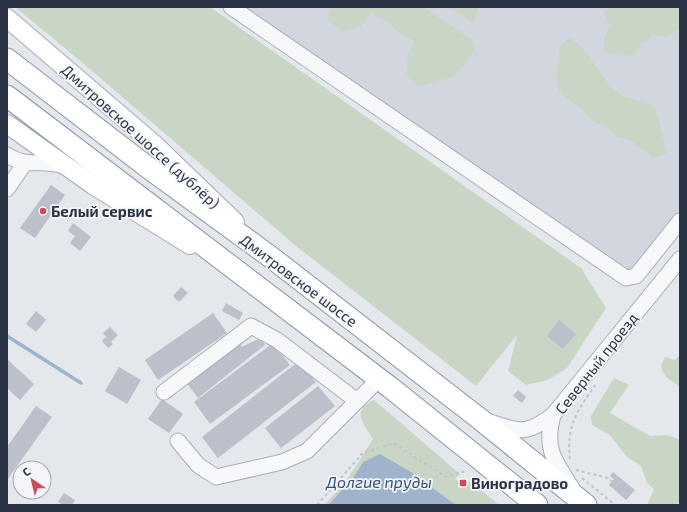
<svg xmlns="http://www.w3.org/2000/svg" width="687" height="512" viewBox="0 0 687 512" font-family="'Exo 2',sans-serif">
<rect width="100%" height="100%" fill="#e4e7ec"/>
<!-- built -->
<path fill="#d2d6de" d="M222,7H680V231L624,282Z"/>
<!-- green -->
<g fill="#c9d6c5">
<path d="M15,7H210L581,268L606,308L567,368L548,380L526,385L508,371L517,335L476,386L296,246L84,64Z"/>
<path d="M331,7H423L472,40L475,49L465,64L453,77L419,87L407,75V57L414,41L399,33L387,21L371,14L360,27L343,31L328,21Z"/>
<path d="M450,7H478L473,24Z"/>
<path d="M610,7H680V26L679,29L667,37L653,35L641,43L634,56L604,52V38L611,26L603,13Z"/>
<path d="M569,37L582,47L610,86L623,96L652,104L658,117L667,153L653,158L630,140L616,136L606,126L592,121L582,110L559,91L556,77L559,62V48Z"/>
<path d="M680,355V387C670,378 664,380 661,365L665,357L674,360Z"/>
<path d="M614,378L629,385L610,413L650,436L668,435L680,440V501L676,505H647L654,489L647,483L641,466L626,456L610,435L592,425L591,416Z"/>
<path d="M374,400L460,474L455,479L466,487L470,481L499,505H456L411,472L363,462L353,478L328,505H324L345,483L373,439C363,423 351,411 374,400Z"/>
</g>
<!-- water -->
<path fill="#9fb4cc" d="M380,454L411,472L456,505H328L353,478L363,462Z"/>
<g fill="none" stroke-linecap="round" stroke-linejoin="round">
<!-- stream -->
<path stroke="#9fb4cc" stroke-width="3.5" d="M7,336L81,383"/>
</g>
<!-- building -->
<g fill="#bbc0ca">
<path d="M51,185L65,195L35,238L20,228Z"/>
<path d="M73,223L91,237L80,251L70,243L75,236L68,231Z"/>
<path d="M181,287L188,293L179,302L173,296Z"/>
<path d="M226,303L243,313L239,320L222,311Z"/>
<path d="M36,311L46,320L36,332L26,324Z"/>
<path d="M213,313L227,333L158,380L145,360Z"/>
<path d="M559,320L576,334L563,349L547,336Z"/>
<path d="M110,327L118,335L111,342L113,344L108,348L102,341L106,337L103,333Z"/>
<path d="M260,338L265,345L198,398L185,381L237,340L242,347Z"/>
<path d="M273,343L290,365L210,424L194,402Z"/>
<path d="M7,359L34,384L20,400L7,388Z"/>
<path d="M299,361L316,382L218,458L202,437Z"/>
<path d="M119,367L141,380L127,404L105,391Z"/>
<path d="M318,386L335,406L281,448L265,428Z"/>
<path d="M518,390L526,397L522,403L513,396Z"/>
<path d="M162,399L183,414L169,433L148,419Z"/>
<path d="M36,406L52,417L7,480V447Z"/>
<path d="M613,472L635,490L626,500L609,485L614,479L610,476Z"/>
<path d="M64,493L75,500L72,505H64L58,502Z"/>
</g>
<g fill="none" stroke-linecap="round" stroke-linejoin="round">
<defs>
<g id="minor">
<path d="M231,7L626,278L636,276L680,221"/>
<path d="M7,155C28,169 40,158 63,166"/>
<path d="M7,189L25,163"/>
<path d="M164,392L251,326L277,340L357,401"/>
<path d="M490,422C521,432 526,435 553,415"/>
<path d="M178,441L198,465L216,477L282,462L307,451L379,379"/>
<path d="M572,488C554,460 544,449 553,415L680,259"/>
</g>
<g id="major">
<path d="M7,18L154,144L235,222"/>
<path d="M7,124L93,185L190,245"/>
</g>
<g id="highway">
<path d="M7,59L146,166L272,258L480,419L586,505"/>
<path d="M7,96L391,388L537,505"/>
</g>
</defs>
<!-- minor casing -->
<use href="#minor" stroke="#a9aeb7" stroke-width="17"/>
<!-- major casing -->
<use href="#major" stroke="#a3abb8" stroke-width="20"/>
<!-- highway casing -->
<use href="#highway" stroke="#8b94a3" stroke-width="23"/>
<!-- path -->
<g stroke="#c2c5cb" stroke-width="2" stroke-dasharray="3 3" stroke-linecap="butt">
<path d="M570,459C566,425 578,409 597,383"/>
<path d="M576,470L608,478L618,487"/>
<path d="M582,478L615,505"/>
<path d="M317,505L362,454L393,443L446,477L466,471"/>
</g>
<!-- minor -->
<use href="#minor" stroke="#f7f8fa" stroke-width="15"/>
<!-- major -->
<use href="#major" stroke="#fff" stroke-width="18"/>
<!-- highway -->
<use href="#highway" stroke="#fff" stroke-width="21"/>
</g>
<!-- markers -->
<g fill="#d1495b" stroke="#f4f6f9" stroke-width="1.5">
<circle cx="43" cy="211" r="4"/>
<rect x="459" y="479" width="8" height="8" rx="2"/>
</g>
<g text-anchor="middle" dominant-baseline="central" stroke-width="3.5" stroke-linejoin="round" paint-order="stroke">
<!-- street labels -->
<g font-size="15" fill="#2b3445" stroke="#f4f6f9">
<text transform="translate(141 136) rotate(42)">Дмитровское шоссе (дублёр)</text>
<text transform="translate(299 280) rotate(37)">Дмитровское шоссе</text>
<text transform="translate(596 363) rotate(-52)">Северный проезд</text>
</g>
<!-- poi labels -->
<g font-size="15" font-weight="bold" fill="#2b3445" stroke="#f4f6f9" text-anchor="start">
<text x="51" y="211">Белый сервис</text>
<text x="471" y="483">Виноградово</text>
</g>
<!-- water labels -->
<g font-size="16" font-style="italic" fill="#34527a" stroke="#f4f6f9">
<text x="379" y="481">Долгие пруды</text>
</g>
</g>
<!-- border -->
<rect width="687" height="512" fill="none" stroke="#2b3445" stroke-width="16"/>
<!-- north arrow -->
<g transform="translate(32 480) rotate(325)"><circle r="19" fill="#f4f6f9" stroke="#a4a8b1"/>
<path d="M0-3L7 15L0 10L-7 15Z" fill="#d1495b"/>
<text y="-6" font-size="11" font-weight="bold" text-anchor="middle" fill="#2b3445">С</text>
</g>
</svg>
